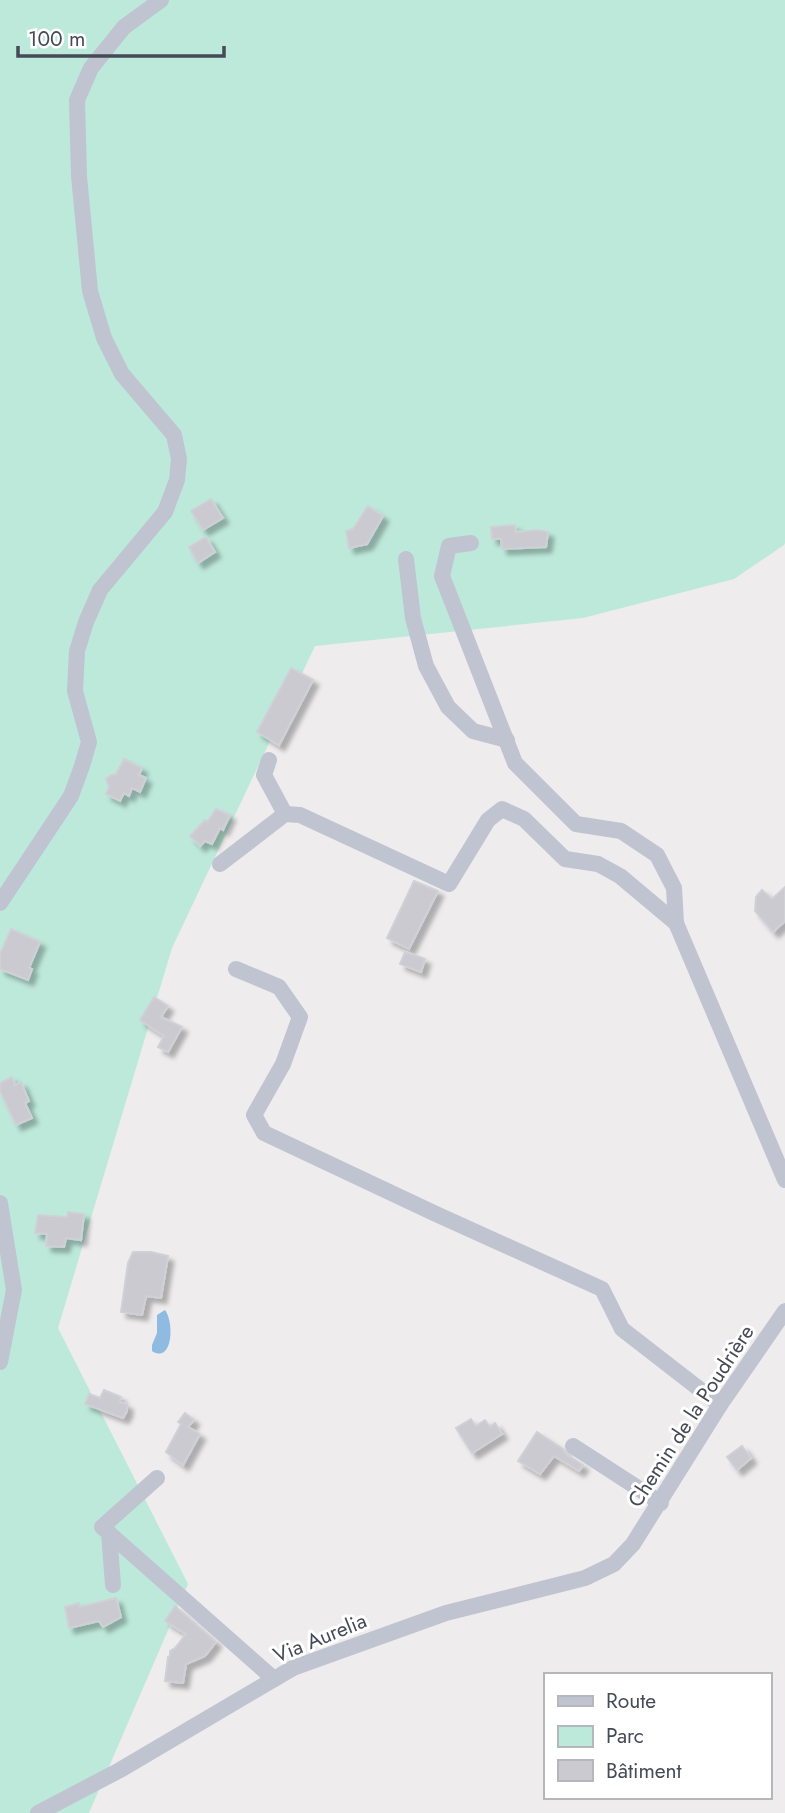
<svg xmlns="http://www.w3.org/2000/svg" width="785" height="1813" viewBox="0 0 785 1813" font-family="Jost,sans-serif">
<defs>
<filter id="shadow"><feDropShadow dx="5.5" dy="5.5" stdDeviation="2" flood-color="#0004"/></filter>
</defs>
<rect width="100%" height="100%" fill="#eeecec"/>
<!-- green -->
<path fill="#bde9da" d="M0,0H785V543L784,545L734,579L583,618L315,646L172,948L58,1328L188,1584L89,1813H0Z"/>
<!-- water -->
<path fill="#8fbae1" d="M165,1310C175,1324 172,1364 152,1351V1345L157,1333V1315Z"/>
<!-- building -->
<g fill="#cacad0" stroke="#d0d0d7" stroke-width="2" filter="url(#shadow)">
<path d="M211,499L223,518L203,530L191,511Z"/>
<path d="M368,506L383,516L367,544L349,548L346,531L353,529Z"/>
<path d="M515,525L516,532L538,530L548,532L546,547L502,549L501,539H492L491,527Z"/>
<path d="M206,537L215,552L198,563L189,547Z"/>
<path d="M291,668L313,680L279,745L257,732Z"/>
<path d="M124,759L142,768L139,775L146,778L140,792L132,788L129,796L124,793L120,801L106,794L109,787L106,779L111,775L116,774Z"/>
<path d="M216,809L230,815L223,830L220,828L212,844L205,841L200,846L190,836L205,820L207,822Z"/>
<path d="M414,881L438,891L409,949L387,938Z"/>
<path d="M785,887V921L773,932L755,911L756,897L762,890L772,899Z"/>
<path d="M11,929L40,942L29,968L32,969L28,980L0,969V954Z"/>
<path d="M405,952L425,959L421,972L400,964Z"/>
<path d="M154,997L168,1006L161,1017L182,1027L168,1052L158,1047L164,1036L140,1020Z"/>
<path d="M12,1077L15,1085L21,1082L29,1101L25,1103L32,1118L16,1125L0,1091V1083Z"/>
<path d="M68,1212L84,1214L81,1240L66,1238L64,1247L46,1246L47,1234L35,1233L38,1215L67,1217Z"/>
<path d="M133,1252H151L168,1256L161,1298L146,1296L142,1315L121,1312L128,1263Z"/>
<path d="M104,1390L121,1397L119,1402L127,1404V1411L123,1418L85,1404L89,1394L100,1398Z"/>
<path d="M185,1413L194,1420L188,1427L200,1434L183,1465L166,1452L181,1424L178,1422Z"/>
<path d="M471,1419L476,1426L485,1420L490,1427L495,1423L502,1434L472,1453L456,1428Z"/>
<path d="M537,1432L563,1449L567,1455L583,1465L579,1471L554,1456L540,1474L518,1461Z"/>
<path d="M742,1446L751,1458L737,1470L727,1457Z"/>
<path d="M116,1598L121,1617L103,1627L99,1621L69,1628L65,1607L79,1603L80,1607Z"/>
<path d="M175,1606L216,1642L205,1656L186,1664L183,1683L165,1681L168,1657L170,1656V1651L175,1648L186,1634L165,1621Z"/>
</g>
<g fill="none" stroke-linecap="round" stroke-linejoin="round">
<!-- minor -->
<g stroke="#c0c4d0" stroke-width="16">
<path d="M471,543L449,546L442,576L515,763L576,824L621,831L657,855L674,888L676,923L785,1180"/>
<path d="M406,559L413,618L426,666L448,707L473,731L507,740"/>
<path d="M269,760L264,775L285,814"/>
<path d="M220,864L285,814L300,815L449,884L488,820L502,809L524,819L565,859L598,864L620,876L676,923"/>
<path d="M0,903L71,796L82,766L89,742L75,691L77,651L86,622L100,590L165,512L177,480L179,459L174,435L122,374L104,338L90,291L79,176L77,100L91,68L124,27L161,0"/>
<path d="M236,969L279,987L300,1017L283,1064L254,1115L264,1133L436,1214L602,1289L622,1329L720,1405"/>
<path d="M0,1203L14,1290L0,1362"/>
<path d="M573,1446L661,1503"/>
<path d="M157,1478L102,1527L274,1679"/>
<path d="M109,1533L113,1585"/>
<path d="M38,1813L120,1770L293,1668L446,1613L585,1578L614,1564L633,1544L720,1405L785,1311"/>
</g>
</g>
<g text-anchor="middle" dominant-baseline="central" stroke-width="6" stroke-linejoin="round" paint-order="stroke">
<!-- street labels -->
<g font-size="21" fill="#464a57" stroke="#fff">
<text transform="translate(691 1416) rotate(-57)">Chemin de la Poudrière</text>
<text transform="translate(320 1638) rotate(-22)">Via Aurelia</text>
</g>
</g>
<!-- legend -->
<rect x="544" y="1673" width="228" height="126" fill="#ffffff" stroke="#b5b7bc" stroke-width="2"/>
<rect x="558" y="1696" width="35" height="10" fill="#c0c4d0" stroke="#b5b7bc" stroke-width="2"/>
<text x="606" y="1708" font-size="21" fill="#464a57">Route</text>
<rect x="558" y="1726" width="35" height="21" fill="#bde9da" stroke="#b5b7bc" stroke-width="2"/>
<text x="606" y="1743" font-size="21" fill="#464a57">Parc</text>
<rect x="558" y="1760" width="35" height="21" fill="#cacad0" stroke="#b5b7bc" stroke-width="2"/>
<text x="606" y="1778" font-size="21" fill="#464a57">Bâtiment</text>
<!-- scale -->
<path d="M18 46v10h206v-10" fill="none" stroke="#464a57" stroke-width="3.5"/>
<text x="28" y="46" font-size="21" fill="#464a57" stroke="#ffffff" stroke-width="5" paint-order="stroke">100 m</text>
</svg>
